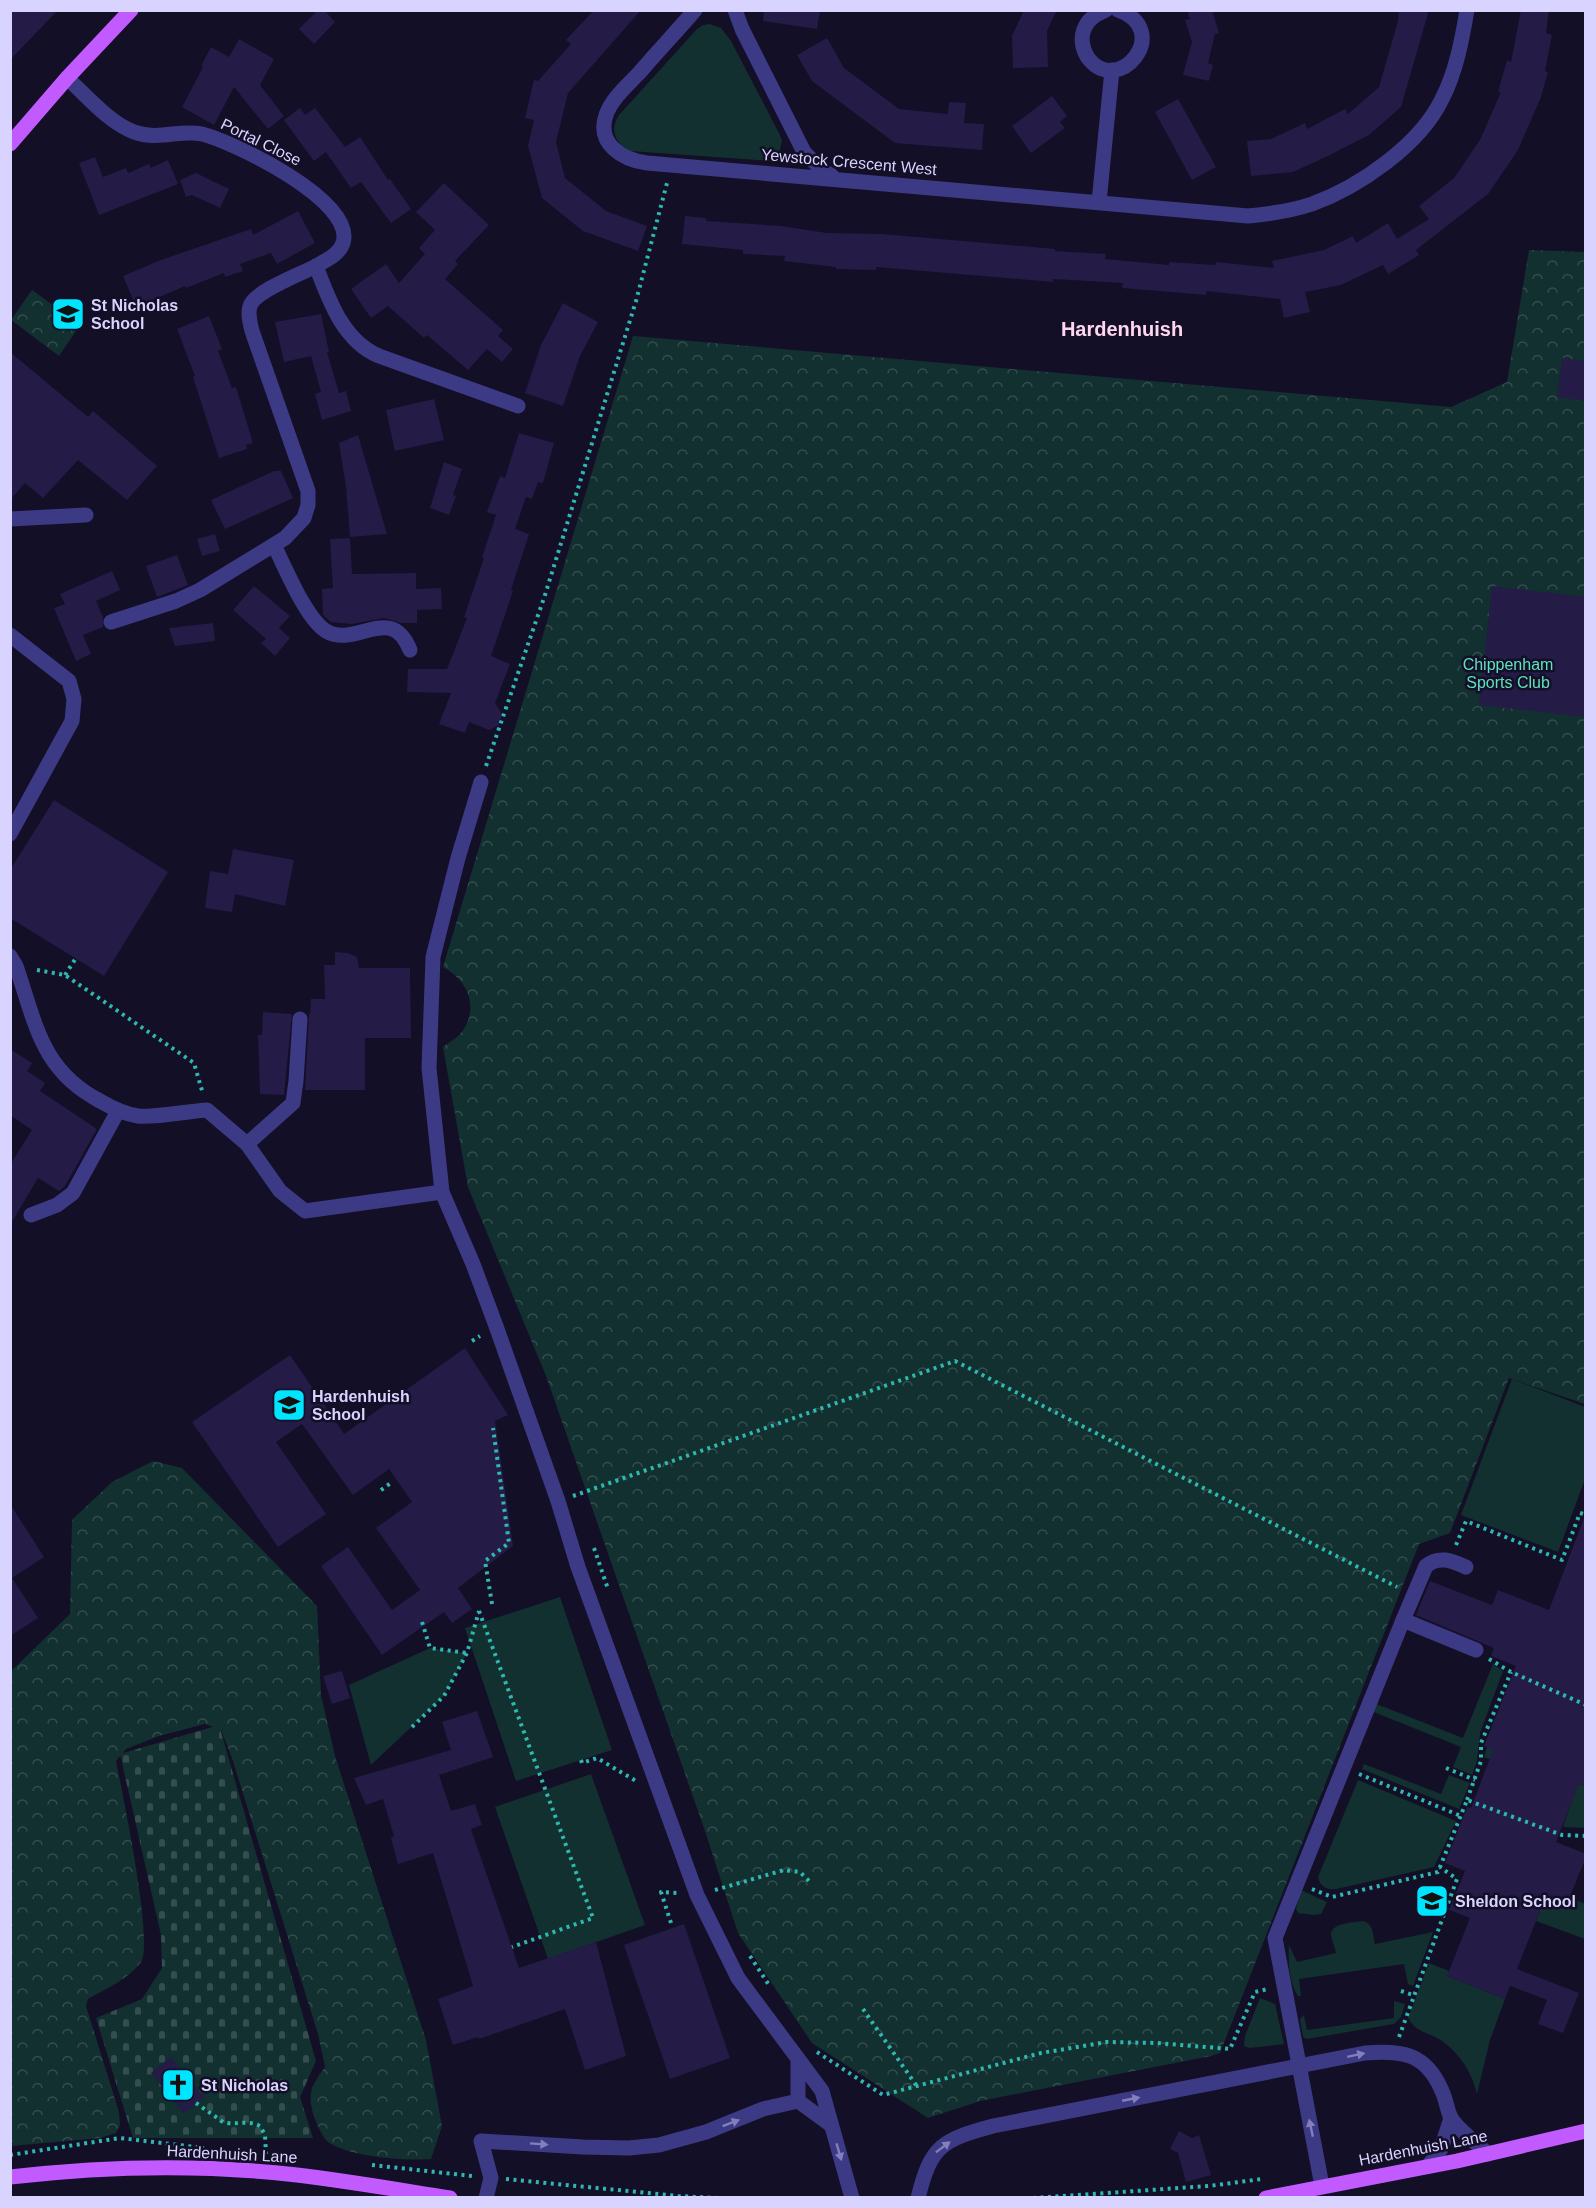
<svg xmlns="http://www.w3.org/2000/svg" width="1596" height="2208" viewBox="0 0 1596 2208" font-family="Helvetica,sans-serif">
<defs>
<pattern id="forest-crowns" width="20" height="18" patternUnits="userSpaceOnUse" patternTransform="scale(1.5)"><rect width="20" height="18" fill="#12302f"/><path d="M2 6a3 3 0 1 1 6 0M12 15a3 3 0 1 1 6 0" fill="none" stroke="#344d4e"/></pattern>
<pattern id="cemetery-stones" width="16" height="16" patternUnits="userSpaceOnUse" patternTransform="scale(1.5)"><rect width="16" height="16" fill="#12302f"/><path d="M2 7V4a2 2 0 0 1 4 0v3zM10 15v-3a2 2 0 0 1 4 0v3z" fill="#344d4e"/></pattern>
</defs>
<rect width="100%" height="100%" fill="#130f26"/>
<!-- grass -->
<g fill="#12302f">
<path d="M710,24L721,28L731,41L780,135L782,141L779,154L770,161L630,151C614,143 610,129 619,115L697,29L703,25Z"/>
<path d="M1512,1379L1585,1407V1479L1558,1552L1461,1515Z"/>
<path d="M560,1597L612,1750L516,1781L465,1628Z"/>
<path d="M430,1648L467,1653L444,1696L371,1765L349,1685Z"/>
<path d="M1493,1664L1503,1671L1480,1733L1477,1761L1472,1775L1453,1767L1461,1747L1371,1711L1374,1703L1463,1738Z"/>
<path d="M1487,1747L1585,1786V1828L1563,1827L1575,1792L1484,1757Z"/>
<path d="M1364,1764L1441,1794L1449,1775L1470,1783L1459,1809L1362,1769Z"/>
<path d="M591,1774L645,1925L548,1959L495,1807Z"/>
<path d="M1358,1780L1456,1821L1434,1867L1336,1889C1326,1890 1320,1886 1318,1877Z"/>
<path d="M1301,1890L1327,1902L1321,1914L1314,1915L1298,1913L1296,1909Z"/>
<path d="M1569,1897L1585,1904V1939L1536,1921L1544,1901L1564,1909Z"/>
<path d="M1363,1921C1374,1924 1373,1936 1375,1944L1433,1932L1413,1986L1408,1984L1404,1964L1299,1979L1301,1996H1298C1289,1983 1288,1961 1289,1945L1297,1962L1336,1953C1335,1947 1331,1939 1331,1933C1333,1923 1355,1922 1363,1921Z"/>
<path d="M1429,1963L1449,1971L1447,1976L1505,1999L1490,2040L1477,2094C1472,2072 1458,2051 1439,2039C1425,2031 1417,2033 1408,2018Z"/>
<path d="M1260,1998L1275,2004L1284,2044L1250,2048L1244,2046L1245,2036Z"/>
<path d="M1394,2001L1405,2004L1401,2017L1394,2024L1307,2039L1303,2037L1300,2019L1304,2015L1307,2030L1394,2018Z"/>
</g>
<!-- forest -->
<g fill="url(#forest-crowns)">
<path d="M1529,250L1585,252V1404L1509,1378L1450,1533L1419,1544L1220,2053L1211,2056L980,2101L928,2118L812,2043L738,1933L705,1831L546,1376L468,1187L443,1047C450,1042 460,1036 464,1029C479,1004 466,979 443,967L633,336L1451,407L1507,382Z"/>
<path d="M32,290L80,325L59,356L11,320Z"/>
<path d="M153,1461L182,1468L317,1606L321,1695L335,1756L426,2040L442,2126L431,2159C407,2161 346,2157 327,2141C322,2137 317,2123 314,2117C307,2093 311,2086 325,2067L318,2034L232,1758L221,1730L205,1724L159,1736L126,1749L116,1761C122,1792 154,1942 141,1962C129,1979 105,1989 88,1999L86,2006L119,2112L120,2125L116,2133L100,2138L11,2146L10,1672L70,1614L72,1520L112,1482Z"/>
</g>
<!-- cemetery -->
<path fill="url(#cemetery-stones)" d="M219,1725L316,2061L300,2097L313,2138H133L96,2018L142,1999L162,1968L161,1935L120,1754Z"/>
<!-- building -->
<g fill="#241b47">
<path d="M10,10H58L10,60Z"/>
<path d="M318,10H324L335,22L314,44L299,29Z"/>
<path d="M594,10H641L568,93L556,142L565,178L606,211L647,226L638,251L583,231L542,198L528,146L534,120L525,118L534,80L538,81L571,44L566,40Z"/>
<path d="M764,10H820L817,29L763,21Z"/>
<path d="M1024,10H1057L1047,31L1048,67L1013,68L1012,36Z"/>
<path d="M1187,10H1212L1219,33L1215,34L1208,63L1213,65L1209,81L1183,75L1192,42L1185,20L1190,19Z"/>
<path d="M1399,10H1429L1401,107L1369,135L1328,156L1293,172L1251,176L1247,141L1271,139L1305,123L1307,129L1345,109L1348,114L1379,87L1398,21Z"/>
<path d="M1521,10H1549L1546,33L1552,35L1545,71L1548,72L1541,97L1518,150L1488,194L1416,250L1419,255L1388,274L1383,265L1341,285L1305,292L1310,312L1284,318L1280,299L1206,291V295L1122,288L1123,283L1053,279V282L876,267V270L836,269V267L784,261L785,256L743,254V250L682,244L685,216L706,218V221L781,226L827,233L882,234L1055,249V251L1106,254L1105,259L1169,265V262L1215,265L1216,262L1274,268L1272,261L1324,250L1353,236L1356,243L1388,223L1397,239L1429,219L1419,206L1454,178L1480,140L1501,92H1498L1507,60L1511,62Z"/>
<path d="M827,38L844,68L899,109L948,114L949,102L966,103L964,123L984,124L982,150L895,143L812,81L797,55Z"/>
<path d="M239,39L274,59L260,85L284,116L268,129L234,87L214,125L182,107L203,67L201,66L211,47L229,57Z"/>
<path d="M1052,96L1067,116L1060,122L1065,128L1031,153L1012,126Z"/>
<path d="M1178,99L1216,167L1192,180L1155,112Z"/>
<path d="M300,108L305,115L315,108L345,147L360,137L388,180L390,179L411,209L391,223L361,182L351,188L326,152L314,161L284,120Z"/>
<path d="M95,157L103,177L126,168L128,173L149,164L151,168L168,160L178,184L99,215L79,163Z"/>
<path d="M196,173L229,189L220,208L192,195L186,197L180,180Z"/>
<path d="M444,183L489,225L455,261L458,264L445,279L503,330L498,336L513,349L502,362L487,349L468,370L427,335L424,338L388,306L371,318L351,289L386,264L399,283L425,254L419,248L435,230L416,212Z"/>
<path d="M298,211L315,243L277,264L271,253L240,264L243,271L225,277L224,273L186,288L185,286L136,307L123,276L158,261L251,229L253,235Z"/>
<path d="M563,303L598,322L580,356L563,406L525,393L541,345Z"/>
<path d="M321,314L329,352H327L339,393L346,391L351,411L322,420L315,394L321,392L311,356L284,362L275,322Z"/>
<path d="M209,316L222,349L218,351L232,388L236,387L253,443L246,445L247,449L219,458L193,377L195,376L177,329Z"/>
<path d="M10,352L88,417L93,411L157,466L127,500L78,460L43,498L25,483L10,500Z"/>
<path d="M1562,358L1586,361V401L1557,397Z"/>
<path d="M434,399L444,440L395,451L386,410Z"/>
<path d="M519,433L554,443L543,483L538,482L532,499L526,497L515,529L529,534L511,590L513,591L491,656L510,664L495,703L502,714L499,725L489,730L469,722L465,733L439,724L451,693L407,692L408,669H447L467,618L464,617L484,558L482,557L496,515L487,512L500,476L505,478Z"/>
<path d="M358,435L387,534L350,537L346,487L339,443Z"/>
<path d="M444,462L462,469L453,495L456,496L449,515L430,508Z"/>
<path d="M274,471H281L293,498L225,529L211,500Z"/>
<path d="M215,534L220,551L202,556L197,539Z"/>
<path d="M350,538L352,574L416,573V589L441,588L442,609L417,610V623H401L384,618L352,624L331,622L323,615L322,589L333,588L330,539Z"/>
<path d="M177,555L188,585L157,597L146,566Z"/>
<path d="M112,571L120,590L96,601L103,617V627L83,635L91,654L76,661L54,608L65,604L60,594Z"/>
<path d="M254,586L290,616L279,628L290,638L275,656L261,643L266,639L233,610Z"/>
<path d="M1492,586L1586,597V717L1479,705Z"/>
<path d="M213,623L215,641L175,646L169,628Z"/>
<path d="M54,800L168,872L104,976L10,918V870Z"/>
<path d="M233,849L294,860L285,906L235,894L232,912L205,908L210,871L228,874Z"/>
<path d="M335,952L348,953L357,957L359,968H410L411,1038H365V1090H305L309,1014H310L311,999H325L324,965H335Z"/>
<path d="M263,1012L292,1014L284,1095L260,1094L258,1035H262Z"/>
<path d="M10,1049L32,1063L27,1071L45,1083L40,1091L97,1129L65,1186L59,1191L38,1178L10,1225V1165L32,1130L10,1115Z"/>
<path d="M465,1348L508,1415L495,1421L513,1546L458,1588L472,1609L452,1623L444,1612L382,1655L321,1566L348,1547L392,1610L420,1590L376,1528L412,1502L389,1469L353,1495L302,1424L276,1442L326,1514L278,1547L192,1422L290,1355L344,1434Z"/>
<path d="M10,1504L44,1557L12,1578L38,1618L10,1636Z"/>
<path d="M1584,1518L1586,1786L1579,1784L1556,1842L1586,1854V1857L1565,1909L1544,1901L1517,1969L1579,1993L1563,2033L1538,2024L1547,2000L1510,1986L1505,1999L1447,1976L1470,1918L1449,1910L1465,1871L1445,1863L1467,1807L1471,1808L1493,1750L1484,1746L1516,1666L1491,1656L1494,1648L1416,1615L1430,1581L1492,1605L1498,1590L1549,1610Z"/>
<path d="M342,1671L350,1698L332,1704L323,1676Z"/>
<path d="M477,1711L493,1757L439,1775L451,1811L475,1804L482,1825L471,1829L519,1968L596,1942L626,2056L585,2070L565,2009L479,2039L478,2037L453,2045L438,1999L473,1986L433,1853L398,1864L391,1838L394,1836L383,1799L366,1805L354,1778L451,1750L442,1722Z"/>
<path d="M684,1924L730,2058L670,2079L624,1945Z"/>
<path d="M171,2057L204,2097L184,2114L151,2073Z"/>
<path d="M1179,2131L1192,2138L1199,2135L1211,2175L1186,2182L1178,2153L1170,2149Z"/>
</g>
<g fill="none" stroke-linecap="round" stroke-linejoin="round">
<!-- path -->
<g stroke="#2fb8b0" stroke-width="4" stroke-dasharray="3 4.5" stroke-linecap="butt">
<path d="M486,766L545,595L636,301L667,183"/>
<path d="M37,970L65,975L194,1063L203,1094"/>
<path d="M65,975L76,958"/>
<path d="M472,1341L480,1336"/>
<path d="M381,1490L391,1483"/>
<path d="M573,1496L955,1361L1397,1587"/>
<path d="M1456,1545L1466,1521L1562,1560L1580,1513L1586,1515"/>
<path d="M594,1548L608,1589"/>
<path d="M492,1604L485,1561L509,1543L493,1428"/>
<path d="M479,1611L593,1918L512,1947"/>
<path d="M422,1622L430,1648L467,1653"/>
<path d="M1489,1659L1511,1672L1586,1705"/>
<path d="M412,1727L444,1696L467,1653L479,1611"/>
<path d="M581,1760L582,1763L597,1758L636,1781"/>
<path d="M1446,1768L1475,1780"/>
<path d="M1359,1774L1461,1816"/>
<path d="M1467,1800L1481,1761V1743L1511,1672"/>
<path d="M1312,1889L1332,1897L1438,1872L1467,1800L1562,1835L1586,1836"/>
<path d="M715,1890L784,1870L800,1872L811,1883"/>
<path d="M671,1923L661,1892L678,1893"/>
<path d="M750,1956L769,1985"/>
<path d="M1401,1991L1413,1995"/>
<path d="M863,2009L916,2085"/>
<path d="M1399,2037L1457,1879L1440,1867"/>
<path d="M817,2052L883,2095L1041,2053L1107,2042L1157,2043L1230,2049L1255,1992L1268,1989"/>
<path d="M196,2103L223,2122C236,2126 247,2119 260,2126L265,2135L266,2154"/>
<path d="M10,2155L120,2138L204,2148"/>
<path d="M372,2165L472,2176"/>
<path d="M506,2179L678,2196L718,2198"/>
<path d="M1033,2198L1209,2186L1262,2179"/>
</g>
<!-- minor -->
<g stroke="#3d3a85" stroke-width="15">
<path d="M695,10C677,31 658,51 640,72C628,85 612,98 606,115C596,144 623,160 647,163L1248,216C1270,214 1291,211 1312,204C1359,187 1420,145 1442,99C1456,72 1462,40 1467,10"/>
<path d="M735,10L742,29L804,152L822,170L832,176"/>
<path d="M1106,10C1097,14 1089,18 1085,27C1080,37 1082,49 1088,58C1119,98 1174,30 1118,10"/>
<path d="M67,78C87,96 108,122 134,132C159,141 180,129 202,134C234,142 356,201 343,243C339,255 326,260 316,266C329,300 343,341 379,356L518,406"/>
<path d="M1099,202L1112,70"/>
<path d="M10,519L86,515"/>
<path d="M274,545C285,567 306,619 326,631C356,649 391,602 410,650"/>
<path d="M111,622L176,601L200,590L285,538L304,518L308,505V491L252,331C250,323 247,311 251,304C258,290 301,274 316,266"/>
<path d="M10,635L69,681L74,699L72,721L10,834"/>
<path d="M481,782L458,858L433,957L429,1068L442,1192L473,1264L496,1326L558,1501L578,1567L697,1895L738,1978L822,2091L852,2198"/>
<path d="M10,956L16,966C36,1024 41,1070 100,1101C112,1108 124,1114 138,1116C154,1118 189,1111 207,1110L247,1144L280,1191L305,1211L442,1192"/>
<path d="M247,1144L293,1103L296,1081L300,1019"/>
<path d="M31,1215L57,1205L73,1193L118,1111"/>
<path d="M1403,1620L1426,1566C1439,1555 1452,1561 1466,1567"/>
<path d="M798,2101L831,2125"/>
<path d="M1428,2166L1441,2149L1451,2118"/>
<path d="M1322,2186L1275,1938L1403,1620L1476,1650"/>
<path d="M486,2198L491,2178L481,2141L583,2147L629,2148L659,2145L706,2132L763,2109L798,2101V2062"/>
<path d="M918,2198C931,2145 942,2140 993,2126L1365,2053C1402,2050 1426,2053 1442,2091C1446,2099 1447,2110 1451,2118C1459,2131 1477,2143 1488,2154"/>
</g>
<!-- major -->
<g stroke="#c25bff" stroke-width="15">
<path d="M10,144L67,78L131,10"/>
<path d="M10,2177C105,2166 202,2164 297,2175C348,2181 399,2190 450,2198"/>
<path d="M1266,2198L1457,2161L1586,2131"/>
</g>
</g>
<!-- one-way arrows -->
<defs><path id="oneway-solid" d="M-6-.8H1V-3.2L6.5 0L1 3.2V.8H-6Z" transform="scale(1.5)"/></defs>
<g fill="#837fbc">
<use href="#oneway-solid" transform="translate(1356 2055) rotate(-12)"/>
<use href="#oneway-solid" transform="translate(1131 2099) rotate(-11)"/>
<use href="#oneway-solid" transform="translate(731 2123) rotate(-21)"/>
<use href="#oneway-solid" transform="translate(1311 2128) rotate(-102)"/>
<use href="#oneway-solid" transform="translate(539 2144) rotate(4)"/>
<use href="#oneway-solid" transform="translate(943 2147) rotate(-37)"/>
<use href="#oneway-solid" transform="translate(839 2152) rotate(74)"/>
</g>
<!-- icons -->
<defs>
<symbol id="school-square" viewBox="-11 -11 22 22"><rect x="-9" y="-9" width="18" height="18" rx="4" fill="#00e5ff" stroke="#130f26"/><path d="M0-5L7-2L0 1L-7-2ZM-4 1L0 2.5L4 1V4Q0 6-4 4Z" fill="#111"/></symbol>
<symbol id="church-square" viewBox="-11 -11 22 22"><rect x="-9" y="-9" width="18" height="18" rx="4" fill="#00e5ff" stroke="#130f26"/><path d="M-1.2-6h2.4v3.5h3.3v2.4h-3.3V6h-2.4V-.1h-3.3v-2.4h3.3Z" fill="#111"/></symbol>
</defs>
<g fill-rule="evenodd">
<use href="#school-square" x="49" y="295" width="38" height="38"/>
<use href="#school-square" x="270" y="1386" width="38" height="38"/>
<use href="#school-square" x="1413" y="1882" width="38" height="38"/>
<use href="#church-square" x="159" y="2066" width="38" height="38"/>
</g>
<g text-anchor="middle" dominant-baseline="central" stroke-width="5" stroke-linejoin="round" paint-order="stroke">
<!-- street labels -->
<g font-size="16" fill="#d9d4ff" stroke="#130f26">
<text transform="translate(261 142) rotate(26)">Portal Close</text>
<text transform="translate(849 162) rotate(5)">Yewstock Crescent West</text>
<text transform="translate(1423 2148) rotate(-11)">Hardenhuish Lane</text>
<text transform="translate(232 2154) rotate(3)">Hardenhuish Lane</text>
</g>
<!-- poi labels -->
<g font-size="16" font-weight="bold" fill="#d9d4ff" stroke="#130f26" text-anchor="start">
<text x="91" y="305">St Nicholas<tspan x="91" dy="18">School</tspan></text>
<text x="312" y="1396">Hardenhuish<tspan x="312" dy="18">School</tspan></text>
<text x="1455" y="1901">Sheldon School</text>
<text x="201" y="2085">St Nicholas</text>
</g>
<!-- park labels -->
<g font-size="16" fill="#5fe0c0" stroke="#130f26">
<text x="1508" y="664">Chippenham<tspan x="1508" dy="18">Sports Club</tspan></text>
</g>
<!-- quarter labels -->
<g font-size="20" font-weight="bold" fill="#ffd6f0" stroke="#130f26">
<text x="1122" y="329">Hardenhuish</text>
</g>
</g>
<!-- border -->
<rect width="1596" height="2208" fill="none" stroke="#d9d4ff" stroke-width="24"/>
</svg>
